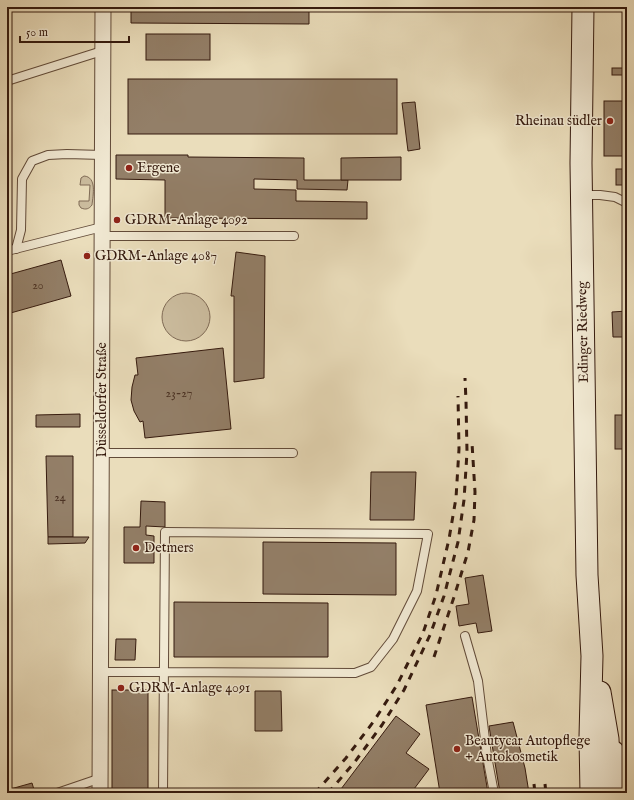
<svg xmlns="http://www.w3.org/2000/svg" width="634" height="800" viewBox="0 0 634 800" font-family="'IM FELL English',serif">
<rect width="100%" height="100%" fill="#eaddbb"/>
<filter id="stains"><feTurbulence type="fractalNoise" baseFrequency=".005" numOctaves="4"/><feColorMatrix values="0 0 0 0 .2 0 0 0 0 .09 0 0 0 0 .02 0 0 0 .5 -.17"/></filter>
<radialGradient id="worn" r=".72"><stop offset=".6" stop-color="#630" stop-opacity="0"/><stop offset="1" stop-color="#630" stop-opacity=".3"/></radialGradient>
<!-- green -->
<g fill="#cbbc9e" stroke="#806b56">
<path d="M84,176C97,177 93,195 92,205C89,209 86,210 81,208L79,205V201H89L90,185H80L81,178Z"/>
<circle cx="186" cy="317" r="24"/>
</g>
<!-- building -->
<g fill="#937f68" stroke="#351a0e">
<rect x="55" y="7" width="33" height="3"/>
<path d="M131,7H309V24L131,23Z"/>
<rect x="146" y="34" width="64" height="26"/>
<rect x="612" y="68" width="11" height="7"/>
<rect x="128" y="79" width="269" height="55"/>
<rect x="604" y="101" width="23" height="55"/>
<path d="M415,102L420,149L408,151L402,103Z"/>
<path d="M116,155H188V157L304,158V180H348L347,190L297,189V180L254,179V189L296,190V201L367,202V219L165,218V180L116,179Z"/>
<path d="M401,157V180H341V158Z"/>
<rect x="616" y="169" width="11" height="16"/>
<path d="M86,252H89V259H85Z"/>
<path d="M236,252L265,256L264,378L234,382V296H231Z"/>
<path d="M61,260L71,296L7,314V275Z"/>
<path d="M627,311V337H613L612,312Z"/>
<path d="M223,348L231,429L145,438L143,421L140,422L134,411L131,400L132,387L135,375H138L136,358Z"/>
<path d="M80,414V427H36V415Z"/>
<rect x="615" y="415" width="12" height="34"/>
<path d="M46,456H73V537H48Z"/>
<path d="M371,472H416L414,520H370Z"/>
<path d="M141,501L165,502V527L146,526V535L154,536V563H124V527H140Z"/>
<path d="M48,537H89L85,543L48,544Z"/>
<path d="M263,542L396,543V595L263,594Z"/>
<path d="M483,575L492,631L478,633L476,623L459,626L456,606L469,604L465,578Z"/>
<path d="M174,602L328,603V657H174Z"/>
<path d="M116,639H136L135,660H115Z"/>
<rect x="112" y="690" width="36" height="103"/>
<path d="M255,691H281L282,731H255Z"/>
<path d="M472,697L488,793H440L426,705Z"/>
<path d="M396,716L420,734L406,753L429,769L411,793H338Z"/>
<path d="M513,722L525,768L529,793H500L489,726Z"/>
<path d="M32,783L35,793H7V790Z"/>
</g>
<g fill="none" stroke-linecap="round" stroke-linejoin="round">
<defs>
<g id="service">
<path d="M7,81L102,51"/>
<path d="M582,195H600L615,197L627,203"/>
<path d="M102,236H294"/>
<path d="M16,249L21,230L22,179L32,161L48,155L67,154L102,155"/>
<path d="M7,251L102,227"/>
<path d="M101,453H293"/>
<path d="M465,636L478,681L487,756L494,793"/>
<path d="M101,672H164L355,673L371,667L393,639L417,591L428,534L165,532L163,793"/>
<path d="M57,793L101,778"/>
</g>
<path id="minor" d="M100,793L103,7"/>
<g id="secondary">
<path d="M583,7L581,163L587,575L592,656L590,737L591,793"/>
<path d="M600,692L608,739L610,793"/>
<path d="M614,752L627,782"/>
</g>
</defs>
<!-- service casing -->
<use href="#service" stroke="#624b39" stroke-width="10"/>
<!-- minor casing -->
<use href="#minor" stroke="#624b39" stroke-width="17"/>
<!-- secondary casing -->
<use href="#secondary" stroke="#351a0e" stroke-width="23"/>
<!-- service -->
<use href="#service" stroke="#f1e9d3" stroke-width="8"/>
<!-- minor -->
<use href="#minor" stroke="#f1e9d3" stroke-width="15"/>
<!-- secondary -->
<use href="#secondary" stroke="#f1e9d3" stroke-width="21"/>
<!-- rail -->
<g stroke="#351a0e" stroke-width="3" stroke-dasharray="7 7" stroke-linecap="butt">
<path d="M434,657L454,597L468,552L474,520L475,492L472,443"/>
<path d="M534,784L535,793"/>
<path d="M545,784L546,793"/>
<path d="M315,793L346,758L374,721L397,685L423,633L436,595L449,539L456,498L459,449L458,396"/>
<path d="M328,793L354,763L382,725L404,690L430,635L444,596L458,542L464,500L467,452L466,401L465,378"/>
</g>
</g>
<!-- markers -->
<g fill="#8f2418" stroke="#f1e9d3" stroke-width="1.5">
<circle cx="610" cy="121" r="4"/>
<circle cx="129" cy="168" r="4"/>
<circle cx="117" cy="220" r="4"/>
<circle cx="87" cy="256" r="4"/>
<circle cx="136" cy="548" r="4"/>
<circle cx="121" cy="688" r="4"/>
<circle cx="457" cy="749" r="4"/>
</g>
<g text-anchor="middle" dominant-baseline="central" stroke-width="3" stroke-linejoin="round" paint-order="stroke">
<!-- number labels -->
<g font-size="12" fill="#4c3324">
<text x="38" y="285">20</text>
<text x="179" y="393">23-27</text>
<text x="60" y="497">24</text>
</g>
<!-- poi labels -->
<g font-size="14" fill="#351a0e" stroke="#f1e9d3" text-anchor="start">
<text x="602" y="121" text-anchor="end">Rheinau südler</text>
<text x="137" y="168">Ergene</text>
<text x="125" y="220">GDRM-Anlage 4092</text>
<text x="95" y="256">GDRM-Anlage 4087</text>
<text x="144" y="548">Detmers</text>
<text x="129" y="688">GDRM-Anlage 4091</text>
<text x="465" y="741">Beautycar Autopflege<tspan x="465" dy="16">+ Autokosmetik</tspan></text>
</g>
<!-- street labels -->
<g font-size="14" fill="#351a0e" stroke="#f1e9d3">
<text transform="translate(583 332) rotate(-91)">Edinger Riedweg</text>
<text transform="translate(102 400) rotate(-90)">Düsseldorfer Straße</text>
</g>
</g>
<!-- margin -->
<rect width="634" height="800" fill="none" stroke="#eaddbb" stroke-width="24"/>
<rect x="8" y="8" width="618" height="784" fill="none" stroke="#351a0e" stroke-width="2"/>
<rect x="12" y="12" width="610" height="776" fill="none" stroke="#351a0e"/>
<!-- scale -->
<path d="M20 36v6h109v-6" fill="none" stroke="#351a0e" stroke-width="2"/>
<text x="26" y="36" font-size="12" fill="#351a0e" stroke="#f1e9d3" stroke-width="3" paint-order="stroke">50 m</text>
<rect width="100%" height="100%" filter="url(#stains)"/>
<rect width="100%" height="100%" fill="url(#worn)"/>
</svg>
